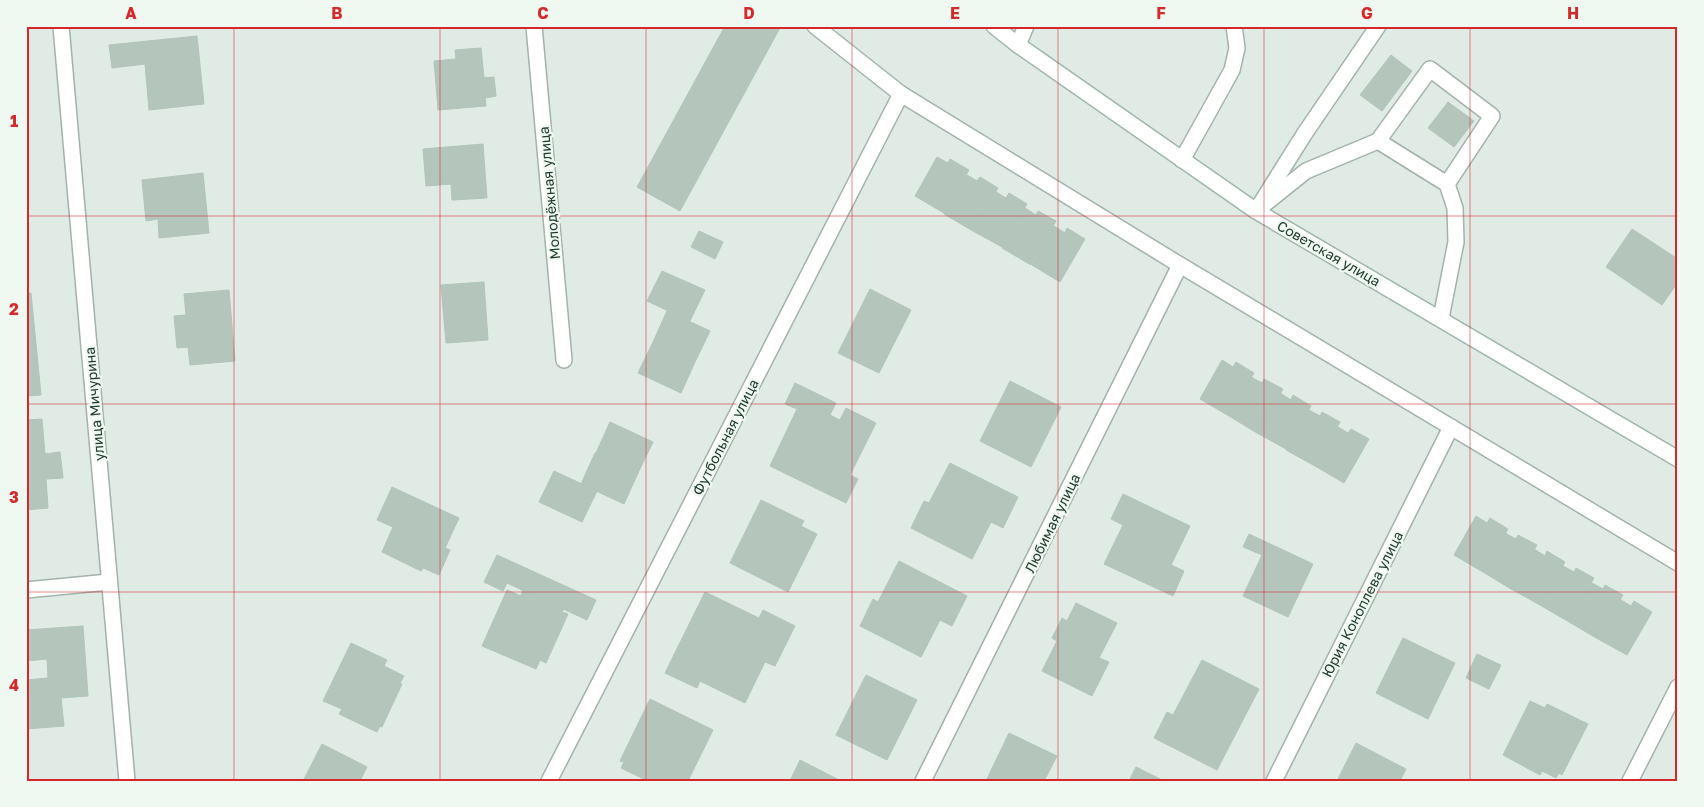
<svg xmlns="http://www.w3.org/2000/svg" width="1704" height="807" viewBox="0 0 1704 807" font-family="'Golos Text',sans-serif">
<rect width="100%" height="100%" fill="#dfebe4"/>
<!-- building -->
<g fill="#b4c6bc" stroke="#b1c5ba">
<path d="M725,26H781L680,211L637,187Z"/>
<path d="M197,36L204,104L149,110L145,64L112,68L109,45Z"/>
<path d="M481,48L484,78L494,77L496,96L485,98L486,106L438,110L434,61L456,59L455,50Z"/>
<path d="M1391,55L1412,71L1382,111L1360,95Z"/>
<path d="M1448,102L1474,121L1454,147L1428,128Z"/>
<path d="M483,144L487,198L452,200L451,184L426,186L423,149Z"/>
<path d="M937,157L948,163L950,159L969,170L944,213L915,196Z"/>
<path d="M203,173L209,233L159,238L158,219L146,221L142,180Z"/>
<path d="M967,175L977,181L980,177L998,188L973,231L944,214Z"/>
<path d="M996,192L1006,198L1009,193L1027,204L1002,247L973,231Z"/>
<path d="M1025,208L1036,215L1038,211L1056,221L1031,265L1002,248Z"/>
<path d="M1054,226L1065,233L1067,228L1085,239L1060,282L1032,265Z"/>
<path d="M1632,229L1678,259V282L1662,305L1606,267Z"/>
<path d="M699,231L723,242L715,259L691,247Z"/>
<path d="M662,271L705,290L690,321L647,301Z"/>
<path d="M484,282L488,340L446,343L441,285Z"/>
<path d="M870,289L911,310L879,373L838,353Z"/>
<path d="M229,290L235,361L190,365L188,347L177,348L174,316L186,315L184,294Z"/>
<path d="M26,293H31L41,395L26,396Z"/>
<path d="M667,311L710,331L695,362L653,342Z"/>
<path d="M653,342L695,362L681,393L638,373Z"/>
<path d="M1222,360L1233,367L1236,362L1254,373L1229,416L1200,399Z"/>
<path d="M1251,377L1262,383L1264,379L1283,389L1257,433L1229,416Z"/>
<path d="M1010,381L1061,407L1031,467L980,441Z"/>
<path d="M795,383L836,403L830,415L840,420L846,408L876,423L850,475L858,479L846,503L770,466L797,409L785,404Z"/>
<path d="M1280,393L1291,400L1293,395L1311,406L1286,449L1257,433Z"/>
<path d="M1309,410L1320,416L1322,412L1340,422L1315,466L1286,450Z"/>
<path d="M42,419L45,454L60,452L63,478L46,479L48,508L26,510V420Z"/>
<path d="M610,422L653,442L638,473L596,453Z"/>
<path d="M1338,427L1348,433L1351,429L1369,439L1344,483L1315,466Z"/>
<path d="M595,453L638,473L624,504L581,484Z"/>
<path d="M950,463L1018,497L1003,528L991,522L972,559L911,528L924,501L929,503Z"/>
<path d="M554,471L597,491L582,522L539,502Z"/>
<path d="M392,487L459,518L445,548L450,550L439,575L423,568L421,571L382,552L393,527L377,520Z"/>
<path d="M1123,494L1190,526L1171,565L1184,571L1173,596L1104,564L1123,525L1111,519Z"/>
<path d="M761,500L804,521L801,526L817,534L788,592L730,563Z"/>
<path d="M1476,516L1487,523L1490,518L1508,529L1483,572L1454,555Z"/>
<path d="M1505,533L1516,539L1518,535L1537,545L1511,589L1483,572Z"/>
<path d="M1249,534L1313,564L1288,617L1243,596L1262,555L1243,547Z"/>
<path d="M1534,549L1545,556L1547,551L1565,562L1540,605L1511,589Z"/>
<path d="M497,555L596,600L587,620L507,583L503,591L484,582Z"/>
<path d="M899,561L967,596L952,626L940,620L921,657L860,626L873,599L878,602Z"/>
<path d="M1563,566L1574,572L1576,568L1594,578L1569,622L1540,605Z"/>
<path d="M1592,583L1603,589L1605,585L1623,595L1598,639L1569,622Z"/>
<path d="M523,589L564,608L562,612L568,614L546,663L540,660L536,669L482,646L507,590L521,596Z"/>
<path d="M705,592L759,618L763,610L795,626L775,666L765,662L745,703L700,681L697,688L665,673Z"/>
<path d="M1621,600L1631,606L1634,601L1652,612L1627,655L1598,639Z"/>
<path d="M1076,603L1117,623L1099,658L1109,662L1092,696L1042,671L1057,641L1052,638L1062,618L1067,621Z"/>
<path d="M83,626L88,696L61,698L64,726L26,729V680L48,678L47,659L26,661V630Z"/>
<path d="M1403,638L1455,663L1428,719L1376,693Z"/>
<path d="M351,643L387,660L384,666L404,676L400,683L402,684L382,727L380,726L377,732L339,714L342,709L323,701Z"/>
<path d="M1477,654L1501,665L1489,689L1466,678Z"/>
<path d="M1202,660L1259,689L1217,770L1154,738L1167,712L1173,715Z"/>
<path d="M866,675L917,700L887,760L836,735Z"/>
<path d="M650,699L713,730L688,781H648L621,768L624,762L620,761Z"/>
<path d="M1530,701L1545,708L1547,704L1588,724L1562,775L1559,773L1556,778L1542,771L1540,775L1503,755Z"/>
<path d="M1009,733L1057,756L1044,781H986Z"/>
<path d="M1356,743L1406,769L1400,781H1337Z"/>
<path d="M322,744L367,767L360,781H303Z"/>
<path d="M800,760L841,781H790Z"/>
<path d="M1136,767L1164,781H1129Z"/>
</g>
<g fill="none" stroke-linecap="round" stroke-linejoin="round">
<defs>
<g id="service">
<path d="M1018,45L1026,26"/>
<path d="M1378,141L1430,69L1492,116L1447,184"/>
<path d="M1182,160L1232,70L1237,48L1234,26"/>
<path d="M1257,210L1306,171L1378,141L1447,184L1455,208L1456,242L1441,318"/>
</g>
<g id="minor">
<path d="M61,26L127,781"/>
<path d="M534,26L564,360"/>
<path d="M815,26L901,94L1180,265L1678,563"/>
<path d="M1256,211L1305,133L1378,26"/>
<path d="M26,590L109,582"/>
<path d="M549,781L901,94"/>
<path d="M923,781L1180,265"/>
<path d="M1274,781L1451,427"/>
<path d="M1630,781L1678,687"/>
</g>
<path id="secondary" d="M994,26L1018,45L1256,211L1678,459"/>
</defs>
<!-- service casing -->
<use href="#service" stroke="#a2b3aa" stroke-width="18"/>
<!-- minor casing -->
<use href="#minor" stroke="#a2b3aa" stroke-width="18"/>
<!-- secondary casing -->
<use href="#secondary" stroke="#9eb7aa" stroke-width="18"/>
<!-- service -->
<use href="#service" stroke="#fff" stroke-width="15"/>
<!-- minor -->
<use href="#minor" stroke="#fff" stroke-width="15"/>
<!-- secondary -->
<use href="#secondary" stroke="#fff" stroke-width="15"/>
</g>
<!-- grid -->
<path fill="none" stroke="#d62828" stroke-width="1" stroke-opacity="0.55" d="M234,26V781M440,26V781M646,26V781M852,26V781M1058,26V781M1264,26V781M1470,26V781M26,216H1678M26,404H1678M26,592H1678"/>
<g text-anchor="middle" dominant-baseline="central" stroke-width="4.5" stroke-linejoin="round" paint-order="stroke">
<!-- street labels -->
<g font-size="14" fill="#203c2f" stroke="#f0f8f2">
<text transform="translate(549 193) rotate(-95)">Молодёжная улица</text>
<text transform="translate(1329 253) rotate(30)">Советская улица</text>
<text transform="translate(94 404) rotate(-95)">улица Мичурина</text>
<text transform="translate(725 437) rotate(-63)">Футбольная улица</text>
<text transform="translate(1052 523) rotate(-64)">Любимая улица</text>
<text transform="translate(1362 604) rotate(-63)">Юрия Коноплева улица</text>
</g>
</g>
<!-- border -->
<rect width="1704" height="807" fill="none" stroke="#f0f8f2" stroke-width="55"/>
<rect x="28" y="28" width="1648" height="752" fill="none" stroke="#d62828" stroke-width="2"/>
<g font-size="16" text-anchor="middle" font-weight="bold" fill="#d62828">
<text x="131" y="19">A</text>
<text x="337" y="19">B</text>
<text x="543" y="19">C</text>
<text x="749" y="19">D</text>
<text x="955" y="19">E</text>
<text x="1161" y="19">F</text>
<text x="1367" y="19">G</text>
<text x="1573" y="19">H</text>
<text x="14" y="127">1</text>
<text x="14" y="315">2</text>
<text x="14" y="503">3</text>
<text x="14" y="691">4</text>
</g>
</svg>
